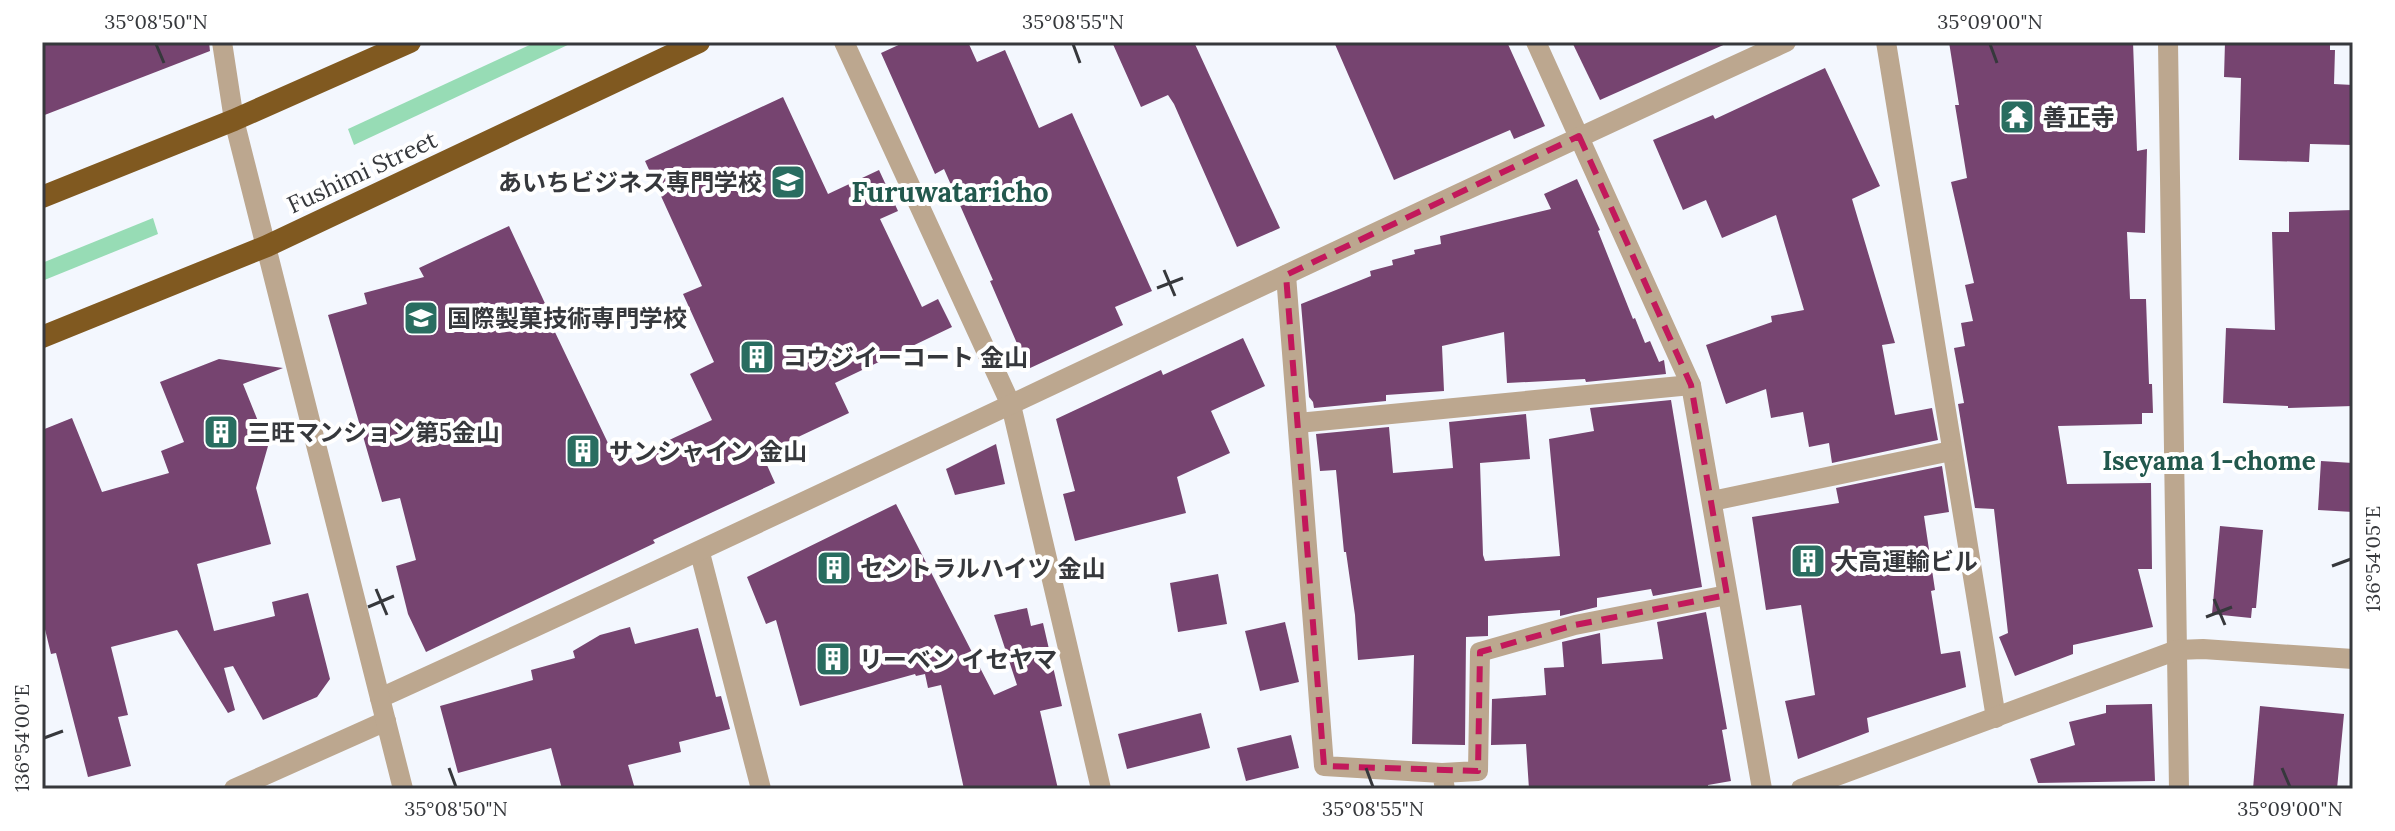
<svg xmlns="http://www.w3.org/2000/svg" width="2395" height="831" viewBox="0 0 2395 831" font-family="Lora,'Noto Sans JP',serif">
<rect width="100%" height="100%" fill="#f3f7fe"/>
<!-- green -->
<g fill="#97dcb5">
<path d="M536,42H574L354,145L348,129Z"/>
<path d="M153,218L158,234L42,281V263Z"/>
</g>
<!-- building -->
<g fill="#764470">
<path d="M42,42H209L210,51L42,116Z"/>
<path d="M905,42H968L977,62L1005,50L1039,128L1072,113L1152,291L1115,307L1123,325L1028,369L990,281L993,280L944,169L935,174L881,53Z"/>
<path d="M1112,42H1194L1280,228L1237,247L1174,104L1168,95L1141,107Z"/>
<path d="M1334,42H1507L1545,126L1514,139L1510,130L1394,180Z"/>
<path d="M1572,42H1730L1600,100Z"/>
<path d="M1949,42H2133L2137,151L2147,149L2145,233L2127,232L2130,299H2146L2149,384H2152L2153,413H2142V424L2058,426L2067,484L2151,483L2152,569H2138L2153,627L2073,645V654L2015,676L1999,637L2008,633L1994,509L1975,508L1958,404L1964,403L1954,348L1965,346L1961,323L1973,321L1965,285L1974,283L1951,182L1967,178L1955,105H1959Z"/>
<path d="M2225,42H2330V50H2335L2334,84L2353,85V145L2310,144L2309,162L2239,160L2241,78L2224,77Z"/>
<path d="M1825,68L1880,186L1852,199L1895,343L1882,345L1895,415L1932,408L1938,440L1832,463L1829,443L1809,447L1803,412L1771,418L1766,389L1726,404L1706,345L1772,322L1771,316L1804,310L1776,215L1722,238L1706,200L1683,210L1653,140L1713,115L1715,119Z"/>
<path d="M783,97L828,194L879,170L898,211L880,219L922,307L938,299L952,327L835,383L849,413L762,454L775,483L653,540L655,543L426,652L408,614L396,566L416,560L400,498L382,502L328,315L367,304L364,293L424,277L419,268L509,226L556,327L553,328L618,464L712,420L690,374L714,362L683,294L702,286L645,161Z"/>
<path d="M1577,179L1600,230L1598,231L1633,319L1635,318L1645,343L1650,341L1659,362L1664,360L1666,374L1586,382L1585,379L1507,383L1504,332L1442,346L1444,391L1386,395V401L1314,408L1313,402L1309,397L1301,304L1371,276L1370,271L1393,265L1392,260L1415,254L1414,250L1441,244L1440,236L1551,209L1544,194Z"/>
<path d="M2353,210V406L2288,408V406L2223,403L2226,328L2275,330L2272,232H2289V212Z"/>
<path d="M1243,338L1265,386L1211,411L1230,453L1177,477L1186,513L1075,541L1063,494L1075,491L1056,419L1161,370L1163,375Z"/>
<path d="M219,359L283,368L243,384L268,446L256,488L271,544L197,564L214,631L275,616L272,602L308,593L330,679L317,697L263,720L233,666L224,668L235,710L228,713L177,630L111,647L128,715L118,717L131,766L88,777L56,653L51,654L42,617V430L72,418L102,492L169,473L161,451L184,442L160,382Z"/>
<path d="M1671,400L1702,587L1653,596L1651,589L1597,598V607L1560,616V610L1488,616V636L1466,637L1465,745L1412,744L1414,655L1358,660L1355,615L1346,552H1344L1336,470L1320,471L1316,434L1389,427L1393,473L1453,468L1449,422L1526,414L1530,459L1480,463L1483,555L1485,561L1560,556L1549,439L1594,431L1590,408Z"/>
<path d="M996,444L1005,484L955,495L946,469Z"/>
<path d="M2321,461L2353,463V512L2318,510Z"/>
<path d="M1942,466L1949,512L1924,516L1935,590L1931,591L1941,654L1960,651L1966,687L1867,718L1869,732L1798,759L1785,701L1815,695L1801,605L1766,610L1752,517L1839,503L1836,488Z"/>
<path d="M896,504L994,695L1017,685L994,615L1027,608L1031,626L1043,623L1062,706L1040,711L1058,789H964L941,685L928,688L925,674L916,676L915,674L800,706L776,620L766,624L747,577Z"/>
<path d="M2220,526L2263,530L2256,608H2252L2251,618L2212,614Z"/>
<path d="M1218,574L1227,624L1178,632L1170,583Z"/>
<path d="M1706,612L1727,729L1722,730L1731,781L1708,785V789H1529L1526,744L1491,745L1492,699L1546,695L1544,668L1564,667L1562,642L1600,633L1602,664L1663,659L1657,622Z"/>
<path d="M1285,622L1299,682L1260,691L1245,631Z"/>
<path d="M630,627L635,644L698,628L716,697L721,696L730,729L679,742L681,752L628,765L635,789H562L551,748L458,773L440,706L533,680L531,670L575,658L573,651L600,635Z"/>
<path d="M2152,704L2155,781L2038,783L2030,759L2075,745L2069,722L2106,713V705Z"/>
<path d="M2260,706L2344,714L2337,789H2253Z"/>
<path d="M1201,713L1210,748L1127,769L1118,734Z"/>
<path d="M1291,735L1299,768L1246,781L1237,748Z"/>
</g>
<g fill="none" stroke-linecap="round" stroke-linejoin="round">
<!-- minor -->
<g stroke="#bca78f" stroke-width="20">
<path d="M844,42L1011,405L1101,789"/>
<path d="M1536,42L1691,385L1762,789"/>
<path d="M1886,42L1996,718"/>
<path d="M2168,42L2179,789"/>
<path d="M1286,275L1324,766L1442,773L1445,789"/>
<path d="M1298,423L1691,385"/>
<path d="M1712,501L1951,451"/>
<path d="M700,553L761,789"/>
<path d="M380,698C851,484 1315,257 1786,42"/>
<path d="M1442,773L1478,771L1480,652L1575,625L1727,595"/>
<path d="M234,789L386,721"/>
<path d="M1801,789L2177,650L2203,649L2353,659"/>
</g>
<!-- tertiary -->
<path stroke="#bca78f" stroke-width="20" d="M222,42L234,120L403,789"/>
<!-- trunk -->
<g stroke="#805920" stroke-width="22">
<path d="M42,197L234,120L410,42"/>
<path d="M42,337L267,246L699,42"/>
</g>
</g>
<!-- marked area -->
<path fill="none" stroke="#c2185b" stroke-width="6" stroke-dasharray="16 10" stroke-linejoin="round" d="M1579,136L1691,385L1727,595L1575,625L1480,652L1478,771L1324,766L1286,275Z"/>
<!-- ticks -->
<path fill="none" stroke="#36383c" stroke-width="3" d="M156,44L164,63M1073,44L1080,63M1990,44L1997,63M1164,270L1175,296M1157,288L1183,278M2332,566L2351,559M376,589L387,615M2214,599L2225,625M368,607L394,596M2206,617L2232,607M44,738L63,731M449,768L456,787M1366,768L1373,787M2282,768L2290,787"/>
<!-- icons -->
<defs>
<symbol id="temple-square" viewBox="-11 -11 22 22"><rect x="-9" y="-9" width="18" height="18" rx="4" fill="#296d60" stroke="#fff"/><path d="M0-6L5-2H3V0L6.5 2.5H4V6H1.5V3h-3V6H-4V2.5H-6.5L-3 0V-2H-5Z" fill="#fff"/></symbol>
<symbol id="university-square" viewBox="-11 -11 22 22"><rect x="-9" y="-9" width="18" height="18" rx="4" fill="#296d60" stroke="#fff"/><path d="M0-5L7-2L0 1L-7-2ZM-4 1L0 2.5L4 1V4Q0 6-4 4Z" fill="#fff"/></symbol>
<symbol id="building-square" viewBox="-11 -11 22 22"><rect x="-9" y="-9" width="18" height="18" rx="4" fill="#296d60" stroke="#fff"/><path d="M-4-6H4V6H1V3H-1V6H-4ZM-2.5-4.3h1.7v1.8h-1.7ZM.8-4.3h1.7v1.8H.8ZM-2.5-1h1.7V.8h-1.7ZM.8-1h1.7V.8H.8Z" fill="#fff"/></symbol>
</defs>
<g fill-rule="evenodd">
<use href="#temple-square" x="1997" y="97" width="40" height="40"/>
<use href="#university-square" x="768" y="162" width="40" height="40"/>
<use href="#university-square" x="401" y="298" width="40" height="40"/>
<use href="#building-square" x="737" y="337" width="40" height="40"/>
<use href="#building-square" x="201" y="412" width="40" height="40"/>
<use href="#building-square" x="563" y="431" width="40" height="40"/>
<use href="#building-square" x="1788" y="541" width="40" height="40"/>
<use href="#building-square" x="814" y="548" width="40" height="40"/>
<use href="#building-square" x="813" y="639" width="40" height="40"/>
</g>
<g text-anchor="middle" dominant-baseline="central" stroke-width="8" stroke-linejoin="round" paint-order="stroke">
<!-- poi labels -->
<g font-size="24" font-weight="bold" fill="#36383c" stroke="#fff" text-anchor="start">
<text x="2043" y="117">善正寺</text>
<text x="762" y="182" text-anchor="end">あいちビジネス専門学校</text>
<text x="447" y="318">国際製菓技術専門学校</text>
<text x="783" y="357">コウジイーコート 金山</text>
<text x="247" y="432">三旺マンション第5金山</text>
<text x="609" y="451">サンシャイン 金山</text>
<text x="1834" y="561">大高運輸ビル</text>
<text x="860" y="568">セントラルハイツ 金山</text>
<text x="859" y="659">リーベン イセヤマ</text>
</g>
<!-- street labels -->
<g font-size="24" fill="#36383c" stroke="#fff">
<text transform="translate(362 172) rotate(-25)">Fushimi Street</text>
</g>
<!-- neighbourhood labels -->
<g font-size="26" font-weight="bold" fill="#22584d" stroke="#fff">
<text x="2209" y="460">Iseyama 1-chome</text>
</g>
<!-- quarter labels -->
<g font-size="28" font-weight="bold" fill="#22584d" stroke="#fff">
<text x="950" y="192">Furuwataricho</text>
</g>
</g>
<!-- border -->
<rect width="2395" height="831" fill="none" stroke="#ffffff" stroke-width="88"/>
<rect x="44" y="44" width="2307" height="743" fill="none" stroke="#36383c" stroke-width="3"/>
<g font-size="20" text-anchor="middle" fill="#36383c">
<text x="156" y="29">35°08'50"N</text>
<text x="1073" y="29">35°08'55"N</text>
<text x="1990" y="29">35°09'00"N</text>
<text transform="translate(2373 559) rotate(-90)" y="7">136°54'05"E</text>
<text transform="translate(22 738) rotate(-90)" y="7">136°54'00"E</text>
<text x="456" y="816">35°08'50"N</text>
<text x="1373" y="816">35°08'55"N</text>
<text x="2290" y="816">35°09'00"N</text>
</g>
</svg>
